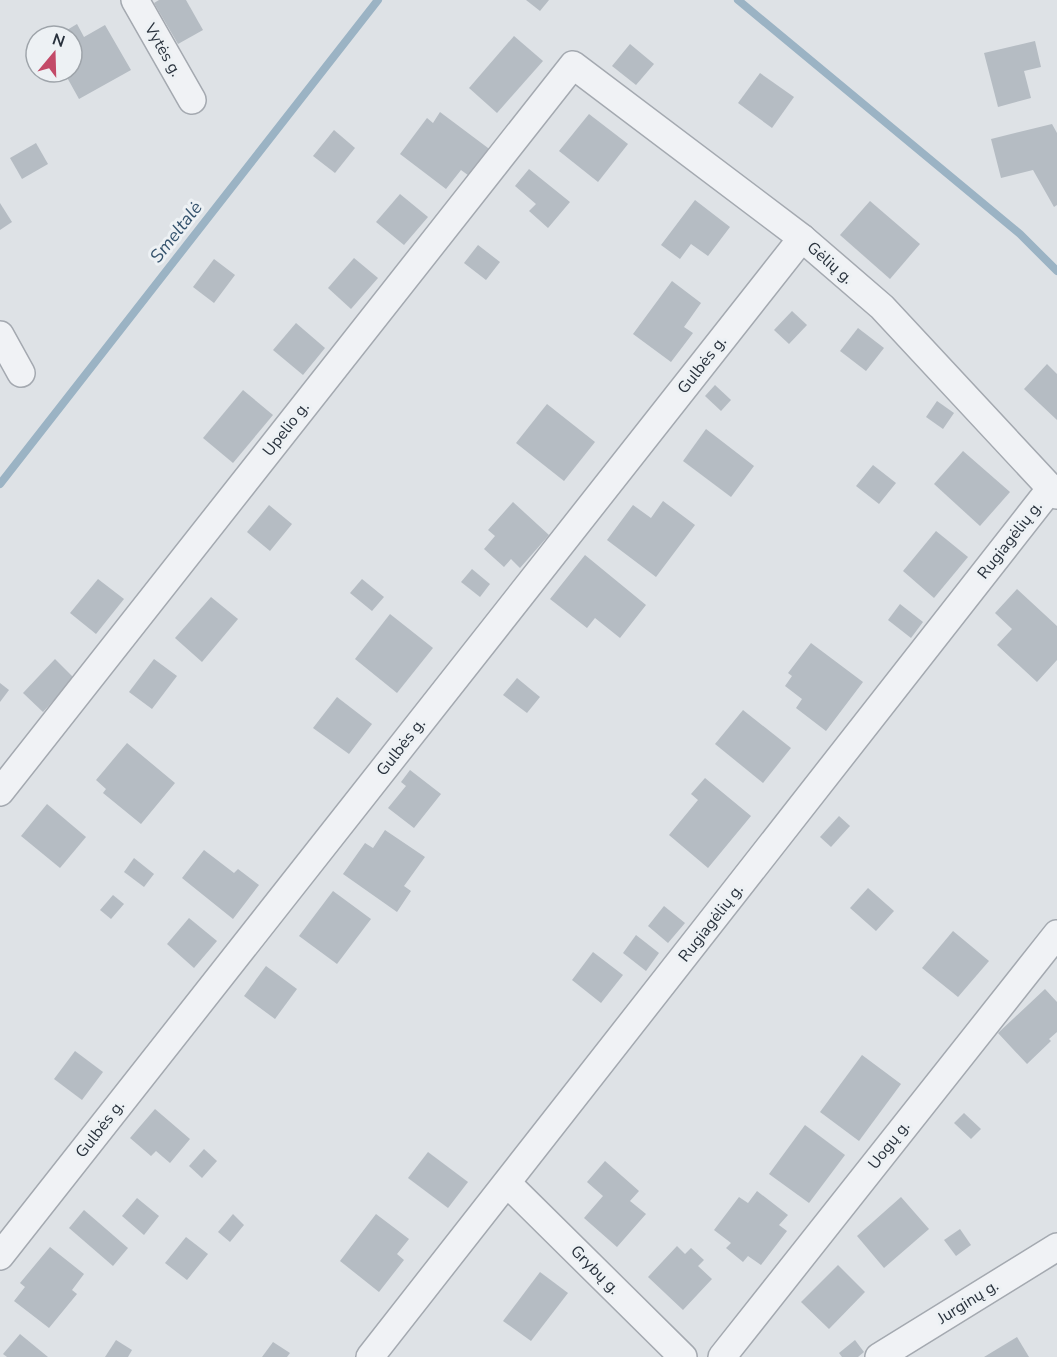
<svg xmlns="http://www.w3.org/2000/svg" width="1057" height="1357" viewBox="0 0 1057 1357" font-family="'Nunito Sans',sans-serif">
<rect width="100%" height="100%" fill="#dee2e6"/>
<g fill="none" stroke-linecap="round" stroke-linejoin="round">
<!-- stream -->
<g stroke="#9bb3c4" stroke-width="8">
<path d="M738,0L1020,234L1057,271"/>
<path d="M0,484L378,0"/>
</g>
</g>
<!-- building -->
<g fill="#b5bcc3">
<path d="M159,0H186L203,30L178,44L154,3Z"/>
<path d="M526,0H549L540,11Z"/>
<path d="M77,24L84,37L105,25L131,70L79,99L64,72H72V36H57Z"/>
<path d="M514,36L543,61L497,113L469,88Z"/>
<path d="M1035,41L1041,67L1024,71L1031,98L998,107L984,53Z"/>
<path d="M630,44L654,64L636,85L612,66Z"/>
<path d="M760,73L794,97L772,128L738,103Z"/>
<path d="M440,112L492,151L472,178L461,170L446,189L400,154L427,118L433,123Z"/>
<path d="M589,114L628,144L598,182L559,151Z"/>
<path d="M1052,124L1057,133V205L1054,207L1033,170L1001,178L991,139Z"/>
<path d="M334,130L355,148L335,173L313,156Z"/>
<path d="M36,143L48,164L22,179L10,158Z"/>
<path d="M529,169L570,202L548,228L529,211L536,204L515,186Z"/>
<path d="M400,194L428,217L404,245L376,222Z"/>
<path d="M695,200L730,227L708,256L691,244L680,259L661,245Z"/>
<path d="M870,201L920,244L890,279L840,235Z"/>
<path d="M0,203L12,222L0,230Z"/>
<path d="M478,245L500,262L486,280L464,263Z"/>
<path d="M354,258L378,278L351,309L328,288Z"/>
<path d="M214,259L235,275L214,303L193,287Z"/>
<path d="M672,281L701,303L684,327L693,333L671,362L633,334Z"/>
<path d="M792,311L807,325L789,344L774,330Z"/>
<path d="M296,323L325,348L303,375L273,350Z"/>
<path d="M858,328L884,348L866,371L840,351Z"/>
<path d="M1047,364L1057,374V420L1024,389Z"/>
<path d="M715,385L731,400L721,411L705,396Z"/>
<path d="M243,390L273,415L233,463L203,438Z"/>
<path d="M937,401L954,413L943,429L926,417Z"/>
<path d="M547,404L595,442L564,481L516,443Z"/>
<path d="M706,429L754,466L731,497L683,461Z"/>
<path d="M963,451L1010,492L980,526L934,484Z"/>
<path d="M873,465L896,483L879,504L856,486Z"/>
<path d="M663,501L695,525L656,577L607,540L633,505L651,518Z"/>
<path d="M513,502L549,535L520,568L511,559L504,567L484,549L495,536L488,530Z"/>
<path d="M269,505L292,524L270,551L247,532Z"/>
<path d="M936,531L968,557L934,598L903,571Z"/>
<path d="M585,555L646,605L620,638L595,618L587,628L550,599Z"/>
<path d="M472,569L490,584L480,597L461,582Z"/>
<path d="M98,579L124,599L96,634L70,613Z"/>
<path d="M362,579L384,597L372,611L350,593Z"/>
<path d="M1017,589L1057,626V660L1037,682L997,645L1012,629L995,613Z"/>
<path d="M211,597L238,619L202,662L175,638Z"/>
<path d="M900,604L923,622L911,638L888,620Z"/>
<path d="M390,614L433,648L397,693L355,659Z"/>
<path d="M811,643L863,682L826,731L796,708L802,699L785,686L792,676L788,673Z"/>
<path d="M55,659L74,678L43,712L23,693Z"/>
<path d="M154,659L177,676L152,709L129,692Z"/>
<path d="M517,678L540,697L527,713L503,695Z"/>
<path d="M0,683L9,690L0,702Z"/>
<path d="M337,697L372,724L349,754L313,728Z"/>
<path d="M743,710L791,748L763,783L715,744Z"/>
<path d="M127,743L175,783L141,824L103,793L106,789L96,780Z"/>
<path d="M410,770L441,794L414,828L388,808L406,786L401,782Z"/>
<path d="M705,778L751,816L708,868L669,835L698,800L691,794Z"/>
<path d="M47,804L86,837L60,868L21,836Z"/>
<path d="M839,816L850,826L831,847L820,837Z"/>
<path d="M385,830L425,857L404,886L411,891L397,912L343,874L365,843L373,848Z"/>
<path d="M204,850L234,873L238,869L259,885L233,919L182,878Z"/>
<path d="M134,858L154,874L144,887L124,872Z"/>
<path d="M868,888L894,911L876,931L850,908Z"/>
<path d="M333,891L371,919L337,964L299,936Z"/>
<path d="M113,895L124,904L111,919L100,910Z"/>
<path d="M664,906L685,923L668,943L648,926Z"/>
<path d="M189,918L217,941L194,968L167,944Z"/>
<path d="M953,931L989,961L958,997L922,968Z"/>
<path d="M636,935L659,953L646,971L623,953Z"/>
<path d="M593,952L623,975L601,1003L572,980Z"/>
<path d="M266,966L297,989L275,1019L244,996Z"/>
<path d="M1045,989L1057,1002V1032L1049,1039L1051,1041L1027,1064L998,1033Z"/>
<path d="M75,1051L103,1072L82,1100L54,1079Z"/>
<path d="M862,1055L901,1084L859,1141L820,1112Z"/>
<path d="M155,1109L190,1139L170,1163L156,1151L151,1156L130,1138Z"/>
<path d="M964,1113L981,1129L971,1139L954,1123Z"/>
<path d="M805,1125L845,1155L809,1203L769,1174Z"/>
<path d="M204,1149L217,1161L202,1178L189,1166Z"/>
<path d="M428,1152L468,1182L448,1208L408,1178Z"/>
<path d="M605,1161L639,1191L630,1201L646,1214L617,1247L584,1218L603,1196L587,1182Z"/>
<path d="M757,1191L788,1215L779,1225L787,1231L761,1265L748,1256L743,1262L726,1248L731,1243L714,1230L739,1197L748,1203Z"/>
<path d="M901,1197L929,1229L884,1268L857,1236Z"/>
<path d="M137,1198L159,1216L144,1235L122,1216Z"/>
<path d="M84,1210L128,1248L113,1266L69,1228Z"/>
<path d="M233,1214L244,1225L230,1242L218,1232Z"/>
<path d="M376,1214L409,1239L397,1254L404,1260L379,1292L340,1261Z"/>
<path d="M960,1229L971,1245L956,1256L944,1240Z"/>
<path d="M186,1237L208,1254L187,1280L165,1263Z"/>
<path d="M677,1246L685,1254L691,1248L704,1260L698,1266L712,1279L683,1310L648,1277Z"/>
<path d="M50,1247L84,1274L72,1290L77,1294L49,1328L14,1301L25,1287L20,1283Z"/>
<path d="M838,1265L865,1292L829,1329L801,1302Z"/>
<path d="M540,1272L568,1293L531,1341L503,1321Z"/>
<path d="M20,1334L48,1357H7L3,1354Z"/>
<path d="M1017,1337L1029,1357H984Z"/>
<path d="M116,1340L132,1350L128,1357H105Z"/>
<path d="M855,1340L864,1352L858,1357H842L839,1353Z"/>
<path d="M273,1342L290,1353L287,1357H262Z"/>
</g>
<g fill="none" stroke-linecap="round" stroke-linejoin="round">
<defs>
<g id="minor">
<path d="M135,0L192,100"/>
<path d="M0,335L21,373"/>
<path d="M0,792L573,65L802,238L882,307L1057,495"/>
<path d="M507,1183L683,1357"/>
<path d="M0,1256L802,238"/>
<path d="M370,1357L1051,488"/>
<path d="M722,1357L1057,934"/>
<path d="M879,1357L1057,1247"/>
</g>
</defs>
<!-- minor casing -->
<use href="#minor" stroke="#a4a9b0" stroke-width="30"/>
<!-- minor -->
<use href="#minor" stroke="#f0f2f5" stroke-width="27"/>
</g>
<g text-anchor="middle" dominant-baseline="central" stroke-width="6" stroke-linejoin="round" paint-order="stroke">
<!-- street labels -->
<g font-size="16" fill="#28313c" stroke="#edf1f4">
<text transform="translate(163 50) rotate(60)">Vytės g.</text>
<text transform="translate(830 263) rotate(41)">Gėlių g.</text>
<text transform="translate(702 365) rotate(-52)">Gulbės g.</text>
<text transform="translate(286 429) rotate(-52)">Upelio g.</text>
<text transform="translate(1010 540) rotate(-52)">Rugiagėlių g.</text>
<text transform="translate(401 747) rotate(-52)">Gulbės g.</text>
<text transform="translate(711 923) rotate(-52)">Rugiagėlių g.</text>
<text transform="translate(100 1129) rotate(-52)">Gulbės g.</text>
<text transform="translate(889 1145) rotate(-52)">Uogų g.</text>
<text transform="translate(595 1270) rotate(45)">Grybų g.</text>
<text transform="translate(968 1302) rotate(-32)">Jurginų g.</text>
</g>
<!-- water labels -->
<g font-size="18" font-style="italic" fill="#35536d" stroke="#edf1f4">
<text transform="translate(176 232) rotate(-52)">Smeltalė</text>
</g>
</g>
<!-- north arrow -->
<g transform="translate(54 54) rotate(19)"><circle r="28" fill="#edf1f4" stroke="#9ea4aa" stroke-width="1.5"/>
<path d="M0-4.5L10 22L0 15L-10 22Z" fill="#c34a68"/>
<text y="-9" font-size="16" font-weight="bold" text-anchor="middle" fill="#28313c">N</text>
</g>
</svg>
